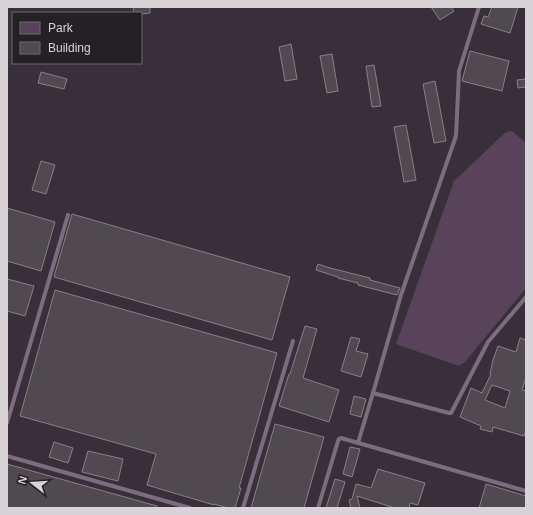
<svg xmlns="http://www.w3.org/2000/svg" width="533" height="515" viewBox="0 0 533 515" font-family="Helvetica,sans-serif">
<rect width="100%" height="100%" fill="#2f2a30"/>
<!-- built -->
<path fill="#392f3a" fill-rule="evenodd" d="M8,7H526V508H7V12ZM13,13H141V63H13Z"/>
<!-- green -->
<path fill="#58435b" d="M512,131L526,143V288L465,362L459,366L396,344L454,181L506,132Z"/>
<!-- building -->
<g fill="#504a50" stroke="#868087" fill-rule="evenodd">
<path d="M133,7H150V13L141,14V13H134Z"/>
<path d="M431,7H451L454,11L440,20Z"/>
<path d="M492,7H518L510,33L481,24L484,16L488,17Z"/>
<path d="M291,44L297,79L285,81L279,47Z"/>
<path d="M470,51L509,61L502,91L462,81Z"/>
<path d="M332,54L338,91L327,93L320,56Z"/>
<path d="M374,65L381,106L372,107L366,66Z"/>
<path d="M41,72L67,79L64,89L38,83Z"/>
<path d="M526,79V87L518,88L517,80Z"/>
<path d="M435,81L446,141L434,143L423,84Z"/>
<path d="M406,125L416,180L404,182L394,127Z"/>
<path d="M41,161L55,165L46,194L32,190Z"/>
<path d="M7,208L55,222L41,271L7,261Z"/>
<path d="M72,214L290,277L272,340L54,277Z"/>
<path d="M318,264L330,268L370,278V280L400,288L397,295L358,285V283L338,278V277L316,270Z"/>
<path d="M7,279L34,286L25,316L7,311Z"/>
<path d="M55,290L277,353L239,488H241L235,508H228L214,504V505L147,485L156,454L20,416Z"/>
<path d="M305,326L317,329L303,378L339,390L329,422L279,406L289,374H290Z"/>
<path d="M351,337L360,339L356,351L368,354L361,377L341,371Z"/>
<path d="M520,338L526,340V377L522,390L526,391V430L524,436L493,427L492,432L480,429L481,426L460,417L471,388L482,393L491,374H490L493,360L498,346L516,352ZM492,385L510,391L505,408L485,400Z"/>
<path d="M354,396L366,399L361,417L350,414Z"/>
<path d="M275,424L324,437L304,508H251Z"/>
<path d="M54,442L73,448L68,463L49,457Z"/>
<path d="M350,447L360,449L352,477L343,474Z"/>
<path d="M88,451L123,459L118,481L82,472Z"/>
<path d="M7,464L157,506V508H7Z"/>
<path d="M378,469L425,483L418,505L410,503L409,508H395L357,496L360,508H351L349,500L352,499L356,484L371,488Z"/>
<path d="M335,479L345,482L337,508H326Z"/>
<path d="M486,484L526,496V508H479Z"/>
</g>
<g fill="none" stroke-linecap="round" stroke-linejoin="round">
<!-- service -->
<g stroke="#7c6d7e" stroke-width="4">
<path d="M373,393L401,295L456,136L459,71L479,7"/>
<path d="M7,423L68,215"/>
<path d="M358,443L373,393L449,413H451L488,342L526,297"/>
<path d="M7,456L190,508"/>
<path d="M243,508L293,341"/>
<path d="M318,508L338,441L339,439L341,438L526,491"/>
</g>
</g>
<!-- border -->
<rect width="533" height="515" fill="none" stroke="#d7d3d7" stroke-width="16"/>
<!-- legend -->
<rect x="12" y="12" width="130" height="52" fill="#252026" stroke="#6c686d"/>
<rect x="20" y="22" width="20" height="12" fill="#58435b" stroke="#6c686d"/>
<text x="48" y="32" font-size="12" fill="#d7d3d7">Park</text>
<rect x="20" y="42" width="20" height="12" fill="#504a50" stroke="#6c686d"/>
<text x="48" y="52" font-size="12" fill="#d7d3d7">Building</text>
<!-- north arrow -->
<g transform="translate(32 483) rotate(287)" stroke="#252026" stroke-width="3" paint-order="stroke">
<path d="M0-3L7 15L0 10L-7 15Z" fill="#d7d3d7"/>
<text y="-6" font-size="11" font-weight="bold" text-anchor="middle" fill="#d7d3d7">N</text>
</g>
</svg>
